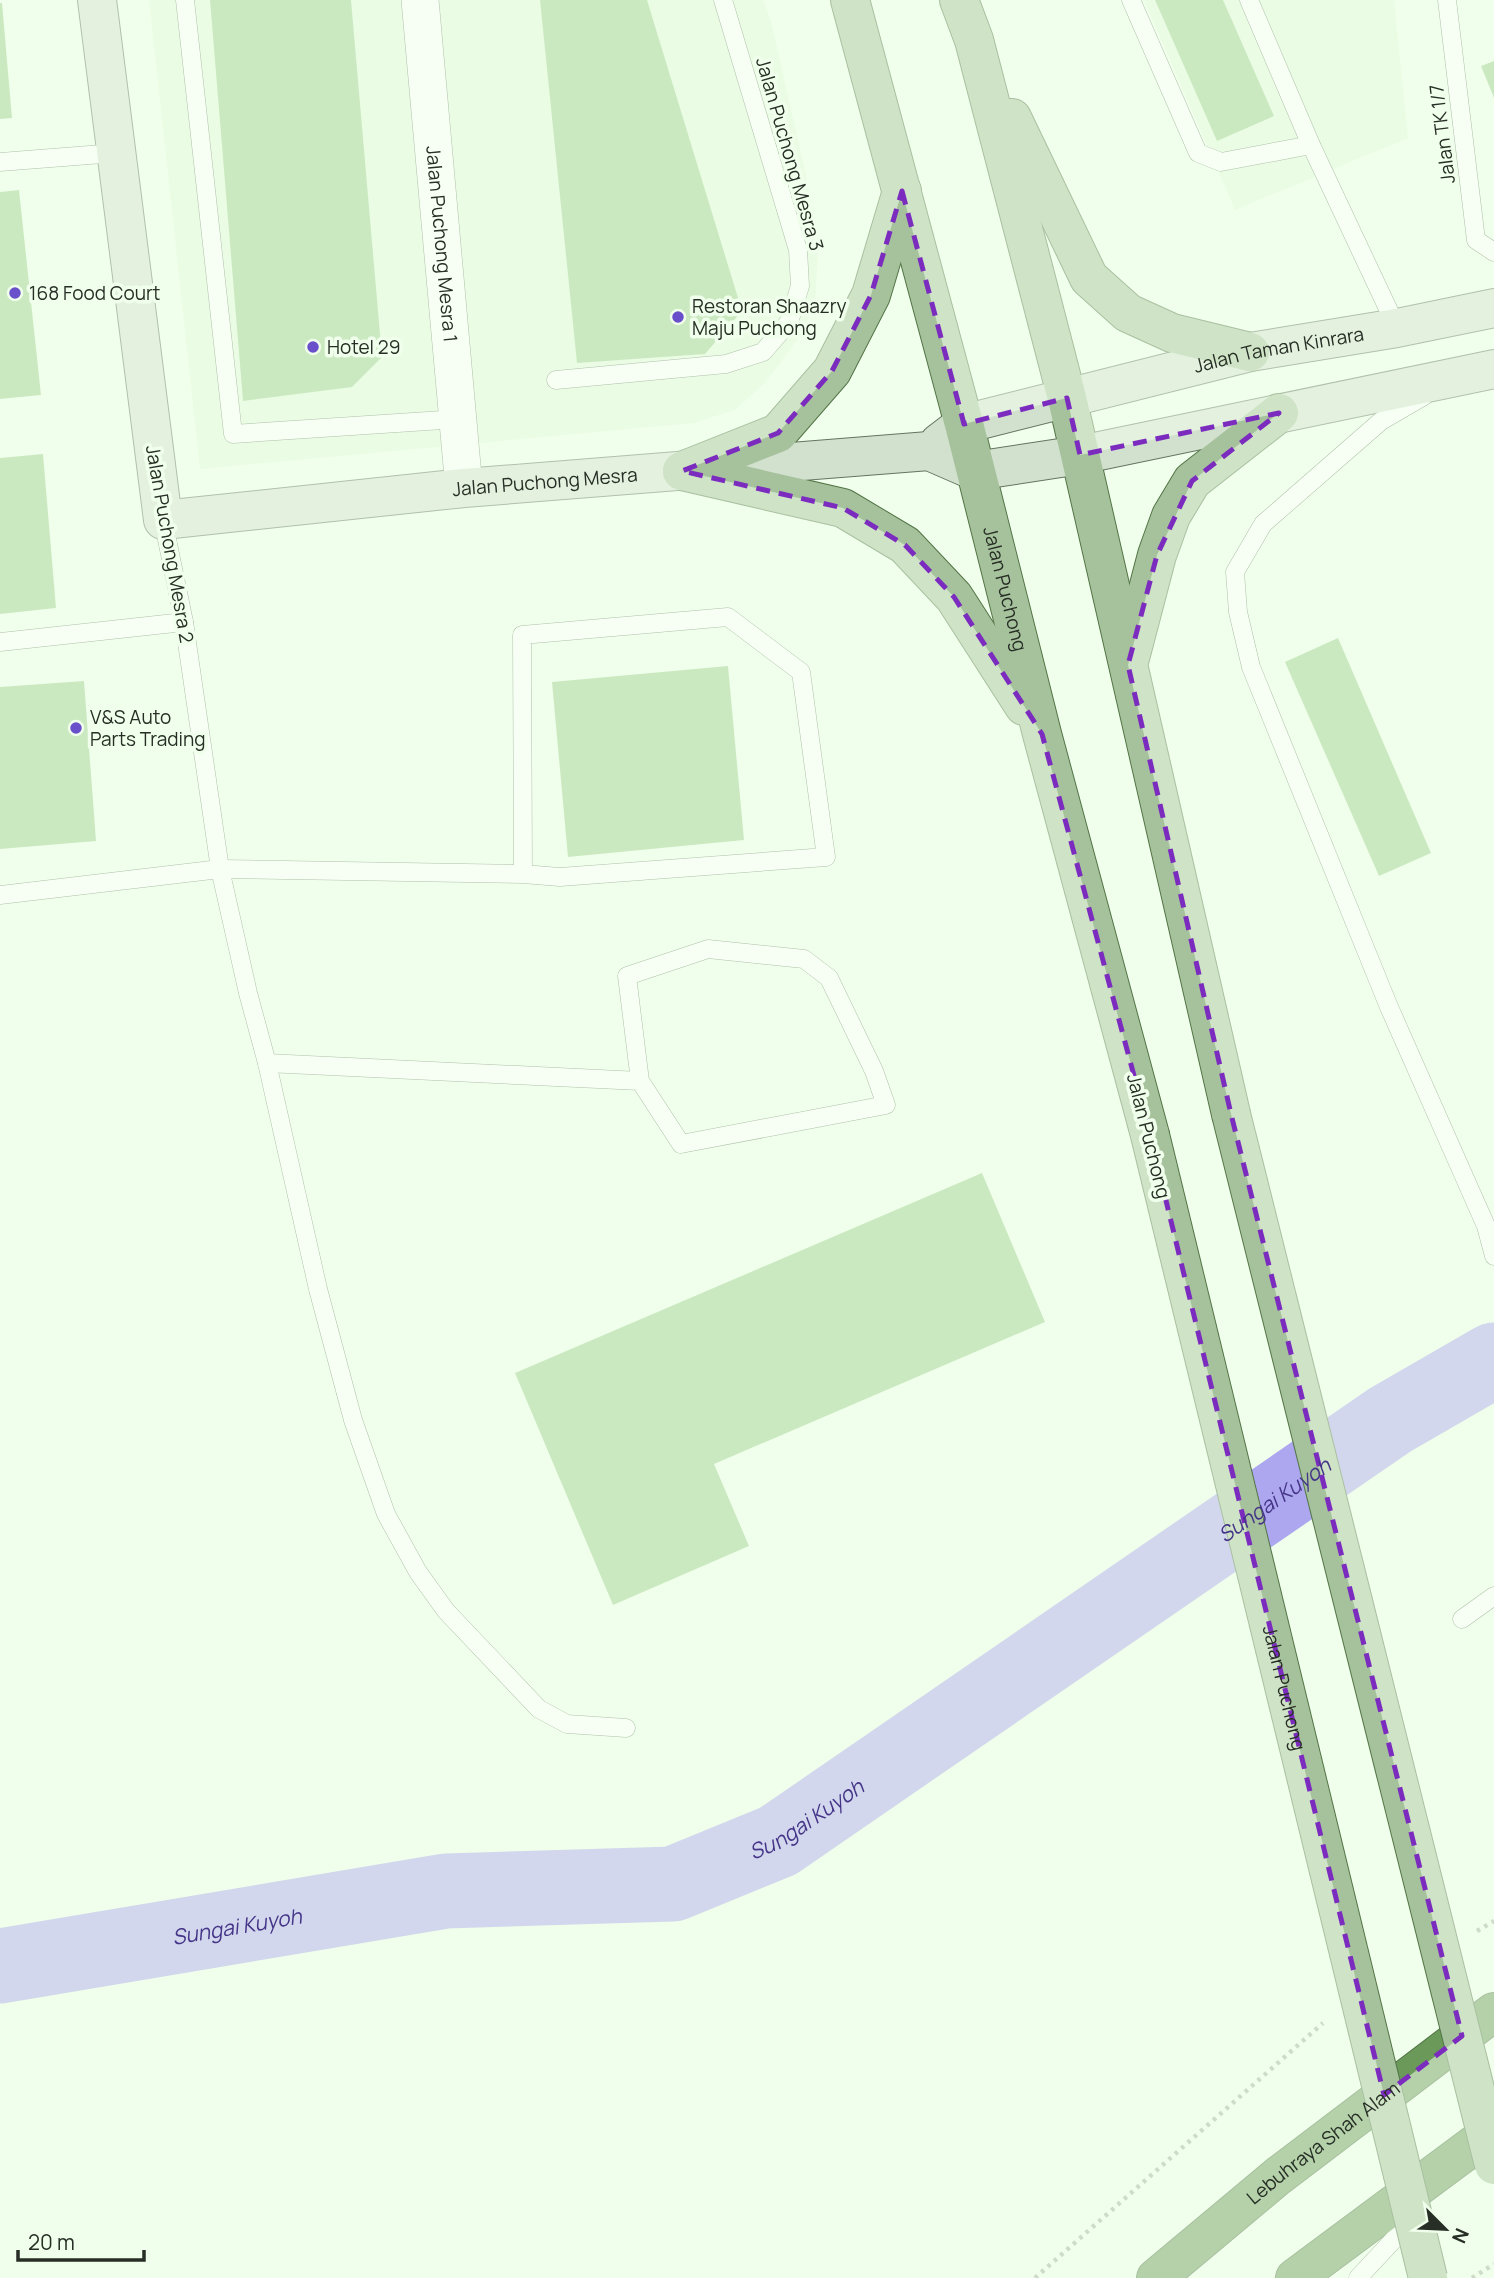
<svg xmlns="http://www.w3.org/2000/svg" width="1494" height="2278" viewBox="0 0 1494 2278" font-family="Manrope,sans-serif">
<rect width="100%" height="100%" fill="#f0ffeb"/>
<!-- built -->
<g fill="#e2f9db">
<path d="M149,0H763L771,20L819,234L815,304L801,335L765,383L735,410L694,423L200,469Z"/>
<path d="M1144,0H1394L1408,138L1235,210Z"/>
</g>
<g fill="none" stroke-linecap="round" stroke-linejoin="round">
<!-- river -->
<path stroke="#ada7ef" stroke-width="75" id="s1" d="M0,1966L446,1891L673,1884L778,1841L1390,1420L1494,1360"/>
</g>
<!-- building -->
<g fill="#9ecf8e">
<path d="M210,0H351L382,357L352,387L243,401Z"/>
<path d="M540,0H647L742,311L705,354L577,363Z"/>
<path d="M1155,0H1223L1274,116L1217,141Z"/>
<path d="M0,3H2L12,118L0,119Z"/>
<path d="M1494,61V98L1481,66Z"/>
<path d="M19,190L41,395L0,399V192Z"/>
<path d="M43,454L56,608L0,614V458Z"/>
<path d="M1338,638L1431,853L1379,876L1285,662Z"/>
<path d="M728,666L744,840L568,857L552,682Z"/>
<path d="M84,681L96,841L0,849V687Z"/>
<path d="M982,1173L1045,1322L714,1464L749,1546L613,1605L515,1373Z"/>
</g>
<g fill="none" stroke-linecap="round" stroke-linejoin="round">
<defs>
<g id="lane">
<path d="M185,0L233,434L458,419"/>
<path d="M1131,0L1198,153L1221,162L1311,145"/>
<path d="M1249,0L1311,145L1397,328"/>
<path d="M1447,0L1476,240L1494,252"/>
<path d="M0,162L115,153"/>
<path d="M556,380L726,364L763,352L789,322L800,286L798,250L723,0"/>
<path d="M1424,396L1381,421L1263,524L1235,572L1238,612L1251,667L1389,1007L1486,1226L1494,1256"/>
<path d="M163,520L184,622L220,869L248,993L267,1063L318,1289L353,1420L386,1514L418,1572L446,1611L539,1709L567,1724L626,1728"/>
<path d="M0,642L184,622"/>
<path d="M0,895L220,869L523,874L522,635L728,617L801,672L826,857L560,877L523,874"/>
<path d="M267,1063L640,1081L681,1144L886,1105L874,1071L829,978L804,959L708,949L627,976L640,1081"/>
<path d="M1462,1619L1494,1596"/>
<path d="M1358,2278L1413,2219"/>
</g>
<g id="street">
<path id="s2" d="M420,0L464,488"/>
</g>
<g id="secondary">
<path id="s3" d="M97,0L163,520L464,488L929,451L975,471L1080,455L1494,369"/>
<path id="s4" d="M939,443L964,424L1250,352L1397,328L1494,308"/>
</g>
<g id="primary">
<path id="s5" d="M850,0L964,424L1042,734L1150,1135"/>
<path d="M959,0L974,40L1067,398L1231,1114"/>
<path d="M1012,118L1089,278L1128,313L1172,333L1250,352"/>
<path d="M682,471L843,508L905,545L954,597L1024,706"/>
<path d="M682,471L778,433L832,371L871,295L902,191"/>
<path d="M1130,658L1157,555L1171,516L1192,481L1279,413"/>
</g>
<g id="highway">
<path id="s6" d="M1156,2278L1278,2176L1494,2012"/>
<path d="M1295,2278L1494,2130"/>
</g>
</defs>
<!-- lane casing -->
<use href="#lane" stroke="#64745f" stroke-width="19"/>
<!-- street casing -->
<use href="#street" stroke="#64745f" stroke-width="38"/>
<!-- secondary casing -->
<use href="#secondary" stroke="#64745f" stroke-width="40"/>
<!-- primary casing -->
<use href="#primary" stroke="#537447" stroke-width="40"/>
<!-- highway casing -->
<use href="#highway" stroke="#537447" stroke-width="40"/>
<!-- path -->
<g stroke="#a4b0a0" stroke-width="4.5" stroke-dasharray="3.5 5" stroke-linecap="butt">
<path d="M1477,1931L1494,1921"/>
<path d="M1035,2278L1323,2023"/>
<path d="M1472,2278L1494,2264"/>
</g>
<!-- lane -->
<use href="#lane" stroke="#fff" stroke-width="18"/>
<!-- street -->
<use href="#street" stroke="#fff" stroke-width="37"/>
<!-- secondary -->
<use href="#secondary" stroke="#d2e0ce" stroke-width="38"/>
<!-- primary -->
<use href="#primary" stroke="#a6c29c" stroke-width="38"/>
<!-- highway -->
<use href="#highway" stroke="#6a995a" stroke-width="38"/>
<defs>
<g id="primary-bridge">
<path d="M1231,1114L1494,2165"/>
<path id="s7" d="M1150,1135L1428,2278"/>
</g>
</defs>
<!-- primary-bridge casing -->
<use href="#primary-bridge" stroke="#537447" stroke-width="40" stroke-linecap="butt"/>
<!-- primary-bridge -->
<use href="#primary-bridge" stroke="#a6c29c" stroke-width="38"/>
</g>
<!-- marked area -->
<path d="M0 0H1494V2278H0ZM902,191L964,424L1067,398L1080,455L1279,413L1192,481L1157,555L1128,665L1231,1114L1462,2036L1384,2095L1150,1135L1042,734L954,597L905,545L843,508L682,471L778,433L832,371L871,295Z" fill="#f0ffeb" fill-opacity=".55" fill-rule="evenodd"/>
<path fill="none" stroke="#7b2cbf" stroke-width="5" stroke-dasharray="14 9" stroke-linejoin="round" d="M902,191L964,424L1067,398L1080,455L1279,413L1192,481L1157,555L1128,665L1231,1114L1462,2036L1384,2095L1150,1135L1042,734L954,597L905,545L843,508L682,471L778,433L832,371L871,295Z"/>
<!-- markers -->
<g fill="#6950ca" stroke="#f0ffeb" stroke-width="2.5">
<circle cx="15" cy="293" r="7"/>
<circle cx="678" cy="317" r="7"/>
<circle cx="313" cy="347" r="7"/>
<circle cx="76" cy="728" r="7"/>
</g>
<g text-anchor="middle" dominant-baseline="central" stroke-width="7" stroke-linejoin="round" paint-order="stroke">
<!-- street labels -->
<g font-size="19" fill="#272e25" stroke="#f0ffeb">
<text transform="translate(1442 134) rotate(-97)">Jalan TK 1/7</text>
<text transform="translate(790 154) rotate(74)">Jalan Puchong Mesra 3</text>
<text stroke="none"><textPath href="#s2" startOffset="245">Jalan Puchong Mesra 1</textPath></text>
<text stroke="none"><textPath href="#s4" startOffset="355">Jalan Taman Kinrara</textPath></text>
<text stroke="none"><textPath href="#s3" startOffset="908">Jalan Puchong Mesra</textPath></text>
<text transform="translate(170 544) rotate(80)">Jalan Puchong Mesra 2</text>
<text stroke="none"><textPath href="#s5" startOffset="609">Jalan Puchong</textPath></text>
<text transform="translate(1149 1136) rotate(76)">Jalan Puchong</text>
<text stroke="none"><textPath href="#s7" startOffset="569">Jalan Puchong</textPath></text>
<text stroke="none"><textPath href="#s6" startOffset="215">Lebuhraya Shah Alam</textPath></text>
</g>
<!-- poi labels -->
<g font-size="19" fill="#272e25" stroke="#f0ffeb" text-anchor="start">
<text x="29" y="293">168 Food Court</text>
<text x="692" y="306">Restoran Shaazry<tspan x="692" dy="22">Maju Puchong</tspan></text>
<text x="327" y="347">Hotel 29</text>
<text x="90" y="717">V&amp;S Auto<tspan x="90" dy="22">Parts Trading</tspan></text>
</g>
<!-- water labels -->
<g font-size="21" font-style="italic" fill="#453588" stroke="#f0ffeb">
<text stroke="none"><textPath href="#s1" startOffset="1395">Sungai Kuyoh</textPath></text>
<text stroke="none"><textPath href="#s1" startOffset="828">Sungai Kuyoh</textPath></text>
<text stroke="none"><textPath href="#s1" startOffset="240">Sungai Kuyoh</textPath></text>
</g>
</g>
<!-- north arrow -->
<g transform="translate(1445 2229) rotate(114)" stroke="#f0ffeb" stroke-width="5" paint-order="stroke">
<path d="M0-5L12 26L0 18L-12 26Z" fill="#272e25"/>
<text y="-10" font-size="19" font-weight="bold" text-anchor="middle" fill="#272e25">N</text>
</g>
<!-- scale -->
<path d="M18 2250v10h126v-10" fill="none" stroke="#272e25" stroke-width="3.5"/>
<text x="28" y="2250" font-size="21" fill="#272e25" stroke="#f0ffeb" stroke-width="5" paint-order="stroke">20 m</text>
</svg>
